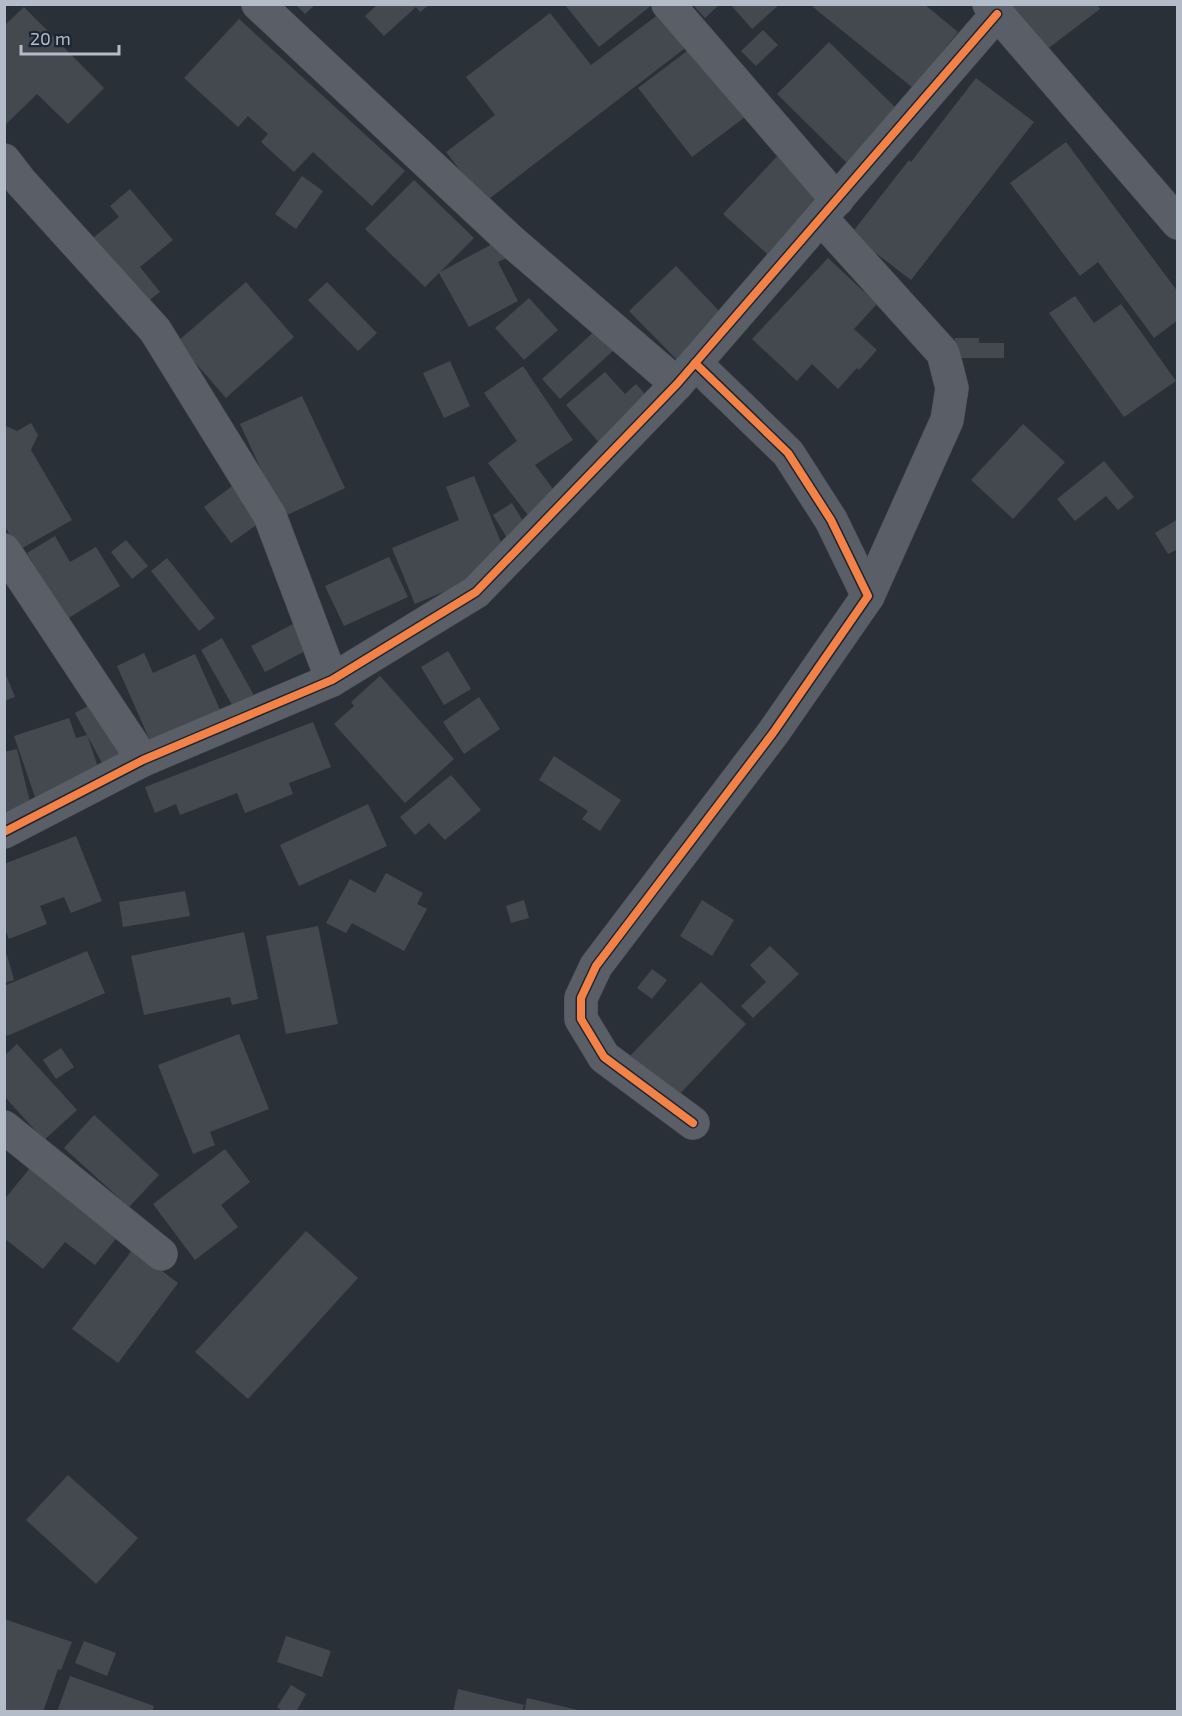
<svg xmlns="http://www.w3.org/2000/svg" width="1182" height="1716" viewBox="0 0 1182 1716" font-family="'Exo 2',sans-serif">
<rect width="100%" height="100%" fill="#2a3038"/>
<!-- building -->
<g fill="#444950">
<path d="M295,4H316L305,14Z"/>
<path d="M692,4H720L705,18Z"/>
<path d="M730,4H780L752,29Z"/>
<path d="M815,4H924L958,32L913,88L813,7Z"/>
<path d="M1004,4H1097L1100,9L1042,53Z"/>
<path d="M377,5H429L420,12L416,7L384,36L365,16Z"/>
<path d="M565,5H652L599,47Z"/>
<path d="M24,7L104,88L68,124L37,94L4,126V26Z"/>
<path d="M667,8L693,42L485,202L446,152L495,115L466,77L550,13L591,65Z"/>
<path d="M239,19L405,171L372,206L313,152L294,172L261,142L268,134L248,116L238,127L184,78Z"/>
<path d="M763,30L778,45L756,66L741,51Z"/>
<path d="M829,42L903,115L851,167L777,94Z"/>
<path d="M691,48L745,117L692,157L638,88Z"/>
<path d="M976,78L1034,122L911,280L851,234L909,160L911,162Z"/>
<path d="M1066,142L1178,292V320L1154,338L1098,262L1080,276L1010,183Z"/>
<path d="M783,150L833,196L774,260L723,214Z"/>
<path d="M302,176L323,191L296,229L275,214Z"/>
<path d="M414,180L474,238L440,272L498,241L507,258L498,262L518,301L469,327L439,273L425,287L365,229Z"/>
<path d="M130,189L173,240L140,267L160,292L142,306L89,241L119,217L110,206Z"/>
<path d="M828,258L877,304L854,329L877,350L859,370L857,368L838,389L812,364L797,381L752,339Z"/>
<path d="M676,266L725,317L678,361L629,311Z"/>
<path d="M246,282L294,337L226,398L177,342Z"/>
<path d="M327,282L377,333L358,351L308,300Z"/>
<path d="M1075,296L1094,323L1121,304L1176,381L1124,417L1049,313Z"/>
<path d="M529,298L558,330L524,360L495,328Z"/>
<path d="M597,329L615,349L560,399L542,379Z"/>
<path d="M955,338H979V343H1004V358H955Z"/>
<path d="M450,361L470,406L444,418L423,373Z"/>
<path d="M523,366L573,440L535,465L566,506L537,527L488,463L517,441L484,393Z"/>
<path d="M605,372L625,394L636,384L653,403L603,447L566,405Z"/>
<path d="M302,396L345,488L283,517L240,424Z"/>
<path d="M31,423L38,435L31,450L72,520L19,550L4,525V425L17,431Z"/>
<path d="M1023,424L1065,462L1013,519L971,480Z"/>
<path d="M1104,461L1134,497L1118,510L1106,496L1075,521L1057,499Z"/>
<path d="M474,476L511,567L450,589L415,604L392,548L459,520L446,487Z"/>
<path d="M239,481L266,518L231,543L204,507Z"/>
<path d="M512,503L534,539L515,551L493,515Z"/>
<path d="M1178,519V549L1168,554L1155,533Z"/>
<path d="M55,536L70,562L96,547L120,586L67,619L27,553Z"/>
<path d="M126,540L148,566L132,579L111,552Z"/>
<path d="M389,557L408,597L344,626L325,586Z"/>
<path d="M167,558L215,618L199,631L151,571Z"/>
<path d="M293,624L307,650L265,672L251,646Z"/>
<path d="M222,638L256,699L235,710L201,650Z"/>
<path d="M448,651L471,689L444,705L421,667Z"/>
<path d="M144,653L153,673L195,654L226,723L156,754L117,666Z"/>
<path d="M4,670L15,697L4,701Z"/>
<path d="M380,676L454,759L405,803L334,724L354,706L351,702Z"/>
<path d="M107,696L140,756L108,774L75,713Z"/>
<path d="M479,697L500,729L464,754L443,722Z"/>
<path d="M69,718L76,738L87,735L98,767L36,800L14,736Z"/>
<path d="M313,722L331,767L289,783L293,794L245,813L237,793L180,815L176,804L155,813L145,787Z"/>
<path d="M17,749L31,806L4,812V752Z"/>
<path d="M554,756L621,800L600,831L582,819L588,811L539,780Z"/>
<path d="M451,775L481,810L445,840L429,823L415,835L400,817Z"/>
<path d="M368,804L387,846L299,886L280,845Z"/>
<path d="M76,836L102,901L71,913L64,897L40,906L47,924L9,939L4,927V864Z"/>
<path d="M386,873L423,893L417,904L427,909L404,951L352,923L346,933L326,923L350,879L375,893Z"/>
<path d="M185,891L190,916L123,927L119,902Z"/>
<path d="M524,900L529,918L511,923L506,906Z"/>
<path d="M702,900L734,920L712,956L680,936Z"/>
<path d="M318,926L338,1024L286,1034L266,936Z"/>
<path d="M244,932L258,999L232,1005L230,997L144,1015L131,956Z"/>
<path d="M770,946L799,974L753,1018L741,1006L766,982L750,965Z"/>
<path d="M87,951L105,993L7,1036L4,1030V986Z"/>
<path d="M7,955L14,980L4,983V956Z"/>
<path d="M652,969L667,980L652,999L637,988Z"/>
<path d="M701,982L746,1024L676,1098L630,1056Z"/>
<path d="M239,1034L269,1109L210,1132L215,1145L193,1154L158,1065Z"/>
<path d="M17,1044L77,1110L44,1140L4,1096V1056Z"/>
<path d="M61,1048L74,1067L56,1079L43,1060Z"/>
<path d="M94,1115L159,1175L129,1207L64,1148Z"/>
<path d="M225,1149L250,1182L221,1205L238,1227L195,1260L153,1204Z"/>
<path d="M34,1163L122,1231L95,1265L65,1242L43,1269L4,1238V1200Z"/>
<path d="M306,1231L358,1278L248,1399L195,1352Z"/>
<path d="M133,1249L178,1283L118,1363L72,1329Z"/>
<path d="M68,1475L138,1538L96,1584L26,1520Z"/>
<path d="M4,1619L72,1642L61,1670L58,1669L43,1712H4Z"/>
<path d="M286,1636L331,1651L322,1677L277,1662Z"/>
<path d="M84,1641L116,1653L107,1676L75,1663Z"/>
<path d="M70,1676L154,1706L152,1712H57Z"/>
<path d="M291,1685L306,1694L296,1712H284L277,1707Z"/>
<path d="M458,1689L524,1705L522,1712H453Z"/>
<path d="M527,1698L582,1711V1712H524Z"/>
</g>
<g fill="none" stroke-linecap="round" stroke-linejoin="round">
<defs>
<g id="minor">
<path d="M258,4L511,241L677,384"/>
<path d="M668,4L837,200"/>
<path d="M989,4L1178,223"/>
<path d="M4,160L21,182L155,330L270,516L332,680"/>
<path d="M821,218L943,353L952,388L947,420L868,596"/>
<path d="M4,550L143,760"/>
<path d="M4,832L143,760L332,680L476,592L677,384L997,14"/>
<path d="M693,1123L604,1057L581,1019V998L596,966L773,733L868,596L831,520L788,453L695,363"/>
<path d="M4,1127L161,1254"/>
</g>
</defs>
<!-- minor casing -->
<use href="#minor" stroke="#484c53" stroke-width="34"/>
<!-- minor -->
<use href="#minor" stroke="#5a5e66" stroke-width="33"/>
<defs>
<g id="cycleway">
<path d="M4,832L143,760L332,680L476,592L677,384L997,14"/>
<path d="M693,1123L604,1057L581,1019V998L596,966L773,733L868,596L831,520L788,453L695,363"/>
</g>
</defs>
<!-- cycleway casing -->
<use href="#cycleway" stroke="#1d2633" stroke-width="11"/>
<!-- cycleway -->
<use href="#cycleway" stroke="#f48246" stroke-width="8"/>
</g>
<!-- border -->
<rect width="1182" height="1716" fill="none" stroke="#b4bcc9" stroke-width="12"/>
<!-- scale -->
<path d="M21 45v9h98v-9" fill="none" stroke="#b4bcc9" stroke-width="3"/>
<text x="30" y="45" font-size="18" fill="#b4bcc9" stroke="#1d2633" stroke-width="4.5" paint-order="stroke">20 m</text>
</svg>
